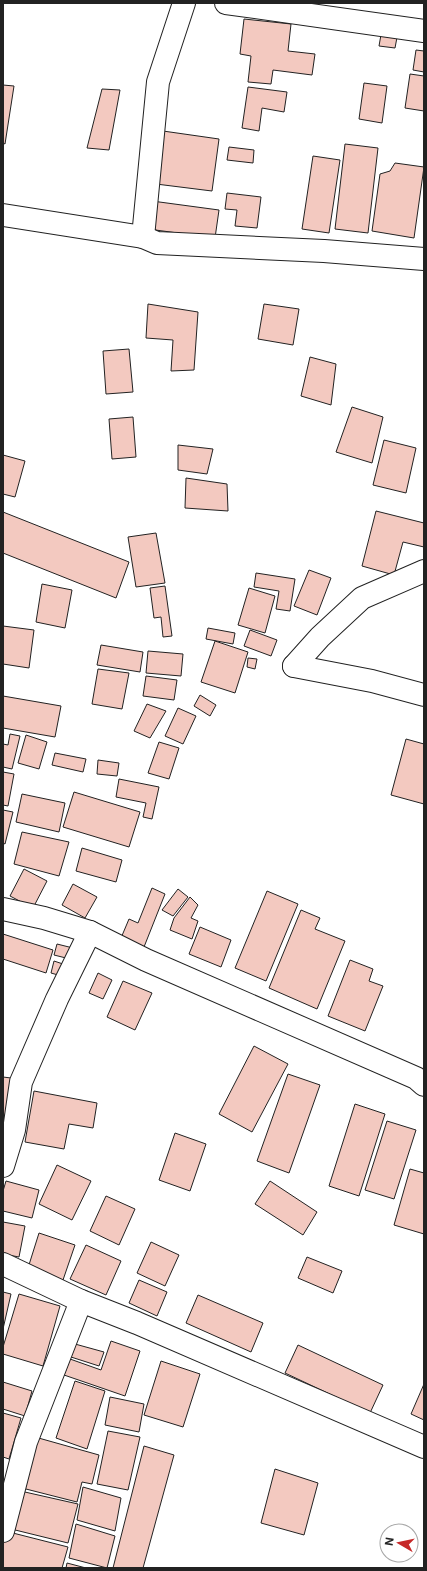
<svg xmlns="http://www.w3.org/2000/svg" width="427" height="1571" viewBox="0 0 427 1571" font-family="Inter,sans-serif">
<rect width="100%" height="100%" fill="#fff"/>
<!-- building -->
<g fill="#f3c9c0" stroke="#222">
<path d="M244,19L291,24L288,51L315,54L312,75L273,70L271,84L248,82L251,56L240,54Z"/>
<path d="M382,29L398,32L395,48L379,46Z"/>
<path d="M416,50L424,51V72L413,70Z"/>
<path d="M410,74L424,76V111L405,108Z"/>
<path d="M364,83L387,86L382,123L359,119Z"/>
<path d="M3,85L14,86L5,144L3,143Z"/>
<path d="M248,87L287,92L284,112L262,108L259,131L242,128Z"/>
<path d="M102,89L120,90L109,150L87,148Z"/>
<path d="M163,131L219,139L212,191L156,184Z"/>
<path d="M345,144L378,148L368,233L335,229Z"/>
<path d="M229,147L254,150L253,163L227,160Z"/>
<path d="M313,156L340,160L329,233L302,229Z"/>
<path d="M395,163L424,167L414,238L372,231L380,174L390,171Z"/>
<path d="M227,193L261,197L257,228L235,226L237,210L225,209Z"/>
<path d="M152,201L219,210L215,238L148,229Z"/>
<path d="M148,304L198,312L194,370L171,371L173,340L146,338Z"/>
<path d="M264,304L299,309L293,345L258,339Z"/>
<path d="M129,349L133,392L106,394L103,351Z"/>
<path d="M310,357L336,364L331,405L301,396Z"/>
<path d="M352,407L383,417L372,463L336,452Z"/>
<path d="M133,417L136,457L112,459L109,419Z"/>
<path d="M384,440L416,448L406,493L373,485Z"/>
<path d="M178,445L213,449L207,474L178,470Z"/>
<path d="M3,455L25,461L15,497L3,494Z"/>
<path d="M186,478L227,484L228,511L185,508Z"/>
<path d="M376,511L424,523V547L403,542L394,575L362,566Z"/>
<path d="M3,512L129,562L116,598L3,553Z"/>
<path d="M156,533L165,583L136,587L128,537Z"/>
<path d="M309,570L331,578L317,615L294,606Z"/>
<path d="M256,573L295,579L290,611L276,609L279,591L254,587Z"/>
<path d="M42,584L72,590L65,628L36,622Z"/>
<path d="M165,586L172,636L163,637L161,617L154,618L150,588Z"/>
<path d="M249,588L275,596L265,633L238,625Z"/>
<path d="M3,626L34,630L29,668L3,664Z"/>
<path d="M208,628L235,633L233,644L206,639Z"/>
<path d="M250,630L277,640L271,656L244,646Z"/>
<path d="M215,641L248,652L235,693L201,682Z"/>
<path d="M101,645L143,652L140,672L97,665Z"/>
<path d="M148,651L183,654L181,676L146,673Z"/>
<path d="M248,658L257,659L255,669L247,667Z"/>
<path d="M98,669L129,673L122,709L92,704Z"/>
<path d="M146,676L177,680L174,700L143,696Z"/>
<path d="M200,695L216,705L210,716L194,706Z"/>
<path d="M3,696L61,706L55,737L3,728Z"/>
<path d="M147,704L166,711L150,738L134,731Z"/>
<path d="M178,708L196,716L183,744L165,736Z"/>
<path d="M10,734L20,736L12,769L3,767V744L8,745Z"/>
<path d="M26,735L47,742L39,769L18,763Z"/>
<path d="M406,739L424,744V804L391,795Z"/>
<path d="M159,742L179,748L169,779L148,773Z"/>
<path d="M55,753L86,759L83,772L52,765Z"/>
<path d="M98,760L119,763L117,776L97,774Z"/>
<path d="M3,772L14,774L8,806L3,805Z"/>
<path d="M119,779L159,787L152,819L143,817L146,803L116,797Z"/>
<path d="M74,792L140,812L129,847L63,827Z"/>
<path d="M22,794L65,803L59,832L16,822Z"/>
<path d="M3,810L13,812L5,844L3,843Z"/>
<path d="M22,832L69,842L59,876L14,864Z"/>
<path d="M82,848L122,860L116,882L76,871Z"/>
<path d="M24,869L47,881L33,908L10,896Z"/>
<path d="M73,884L97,897L85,918L62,905Z"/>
<path d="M152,888L165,894L144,947L121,938L129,919L138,923Z"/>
<path d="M178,889L188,897L173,916L162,910Z"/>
<path d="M267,891L298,904L266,981L235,968Z"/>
<path d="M190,897L198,905L191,918L198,921L192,939L170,930L174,918Z"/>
<path d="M301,910L320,918L315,929L345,941L317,1009L269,988Z"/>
<path d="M200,927L231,940L221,967L189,954Z"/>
<path d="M3,934L53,950L46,973L3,959Z"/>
<path d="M57,944L73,948L70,959L54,955Z"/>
<path d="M350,960L373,969L369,981L383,986L365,1031L328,1016Z"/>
<path d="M54,961L69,966L65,977L51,973Z"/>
<path d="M98,973L112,980L103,999L89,993Z"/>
<path d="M123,981L152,993L135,1030L107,1017Z"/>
<path d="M254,1046L288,1064L252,1132L219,1114Z"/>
<path d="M288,1074L320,1085L289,1173L257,1161Z"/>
<path d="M3,1077L11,1078L5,1116H3Z"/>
<path d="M34,1091L97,1103L93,1128L69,1124L64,1149L25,1142Z"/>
<path d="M355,1104L385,1114L359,1196L329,1186Z"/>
<path d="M387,1121L416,1130L394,1199L365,1190Z"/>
<path d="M175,1133L206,1144L190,1191L159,1180Z"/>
<path d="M57,1165L91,1181L72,1220L39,1204Z"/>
<path d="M410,1169L424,1173V1234L394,1225Z"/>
<path d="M6,1181L39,1190L32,1218L3,1211V1191Z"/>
<path d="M270,1181L317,1212L303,1235L255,1204Z"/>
<path d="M106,1196L135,1209L119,1245L90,1231Z"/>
<path d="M3,1222L25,1226L19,1257L3,1254Z"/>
<path d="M39,1233L75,1245L63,1280L28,1268Z"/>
<path d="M151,1242L179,1255L165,1286L137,1273Z"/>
<path d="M86,1245L121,1261L106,1295L70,1279Z"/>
<path d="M307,1257L342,1271L333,1293L298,1278Z"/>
<path d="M139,1280L167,1292L157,1316L129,1303Z"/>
<path d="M3,1292L11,1294L3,1329Z"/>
<path d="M19,1294L60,1306L43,1366L3,1354V1347Z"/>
<path d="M198,1295L263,1323L251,1352L186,1323Z"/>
<path d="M111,1341L140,1351L125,1396L64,1375L70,1359L101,1370Z"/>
<path d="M75,1344L104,1352L99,1366L71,1357Z"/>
<path d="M298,1345L383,1385L370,1413L285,1373Z"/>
<path d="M161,1361L200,1374L183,1427L144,1415Z"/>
<path d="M75,1381L105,1391L87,1449L56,1438Z"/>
<path d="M3,1382L32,1391L25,1416L3,1409Z"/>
<path d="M424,1384V1420L411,1414Z"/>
<path d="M110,1397L144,1404L139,1432L105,1425Z"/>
<path d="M3,1413L21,1418L9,1459L3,1457Z"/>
<path d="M108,1431L140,1437L128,1490L97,1484Z"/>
<path d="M35,1437L99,1455L92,1484L82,1482L77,1502L22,1488Z"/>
<path d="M144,1446L174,1455L143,1568H113Z"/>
<path d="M275,1469L318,1483L304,1535L261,1523Z"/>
<path d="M83,1487L121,1498L115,1531L77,1520Z"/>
<path d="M16,1490L78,1504L68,1543L7,1528Z"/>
<path d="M76,1524L115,1536L107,1568L69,1558Z"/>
<path d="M5,1531L68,1547L62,1568H3V1541Z"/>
<path d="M67,1563L86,1568H66Z"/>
</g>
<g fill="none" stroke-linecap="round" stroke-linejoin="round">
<defs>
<g id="minor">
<path d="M226,3L424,31"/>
<path d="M3,215L143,237L157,243L324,251L424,259"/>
<path d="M143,237L158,82L184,3"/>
<path d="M294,666L320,637L362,598L424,571"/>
<path d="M294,666L372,681L424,695"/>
<path d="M3,909L44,918L90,932L146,960L416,1078L424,1085"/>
<path d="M3,1166L14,1130L21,1082L57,999L90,932"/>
<path d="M3,1264L81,1301L137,1323L424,1447"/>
<path d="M3,1531L26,1442L81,1301"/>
</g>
</defs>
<!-- minor casing -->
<use href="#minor" stroke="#222" stroke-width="24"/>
<!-- minor -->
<use href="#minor" stroke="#fff" stroke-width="22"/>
</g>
<!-- border -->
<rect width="427" height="1571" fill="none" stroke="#222222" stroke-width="8"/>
<!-- north arrow -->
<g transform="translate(399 1543) rotate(279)"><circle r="19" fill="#ffffff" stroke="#a7a7a7"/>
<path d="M0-3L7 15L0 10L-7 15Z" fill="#c62828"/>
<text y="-6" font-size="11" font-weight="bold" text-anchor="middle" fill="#222222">N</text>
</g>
</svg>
